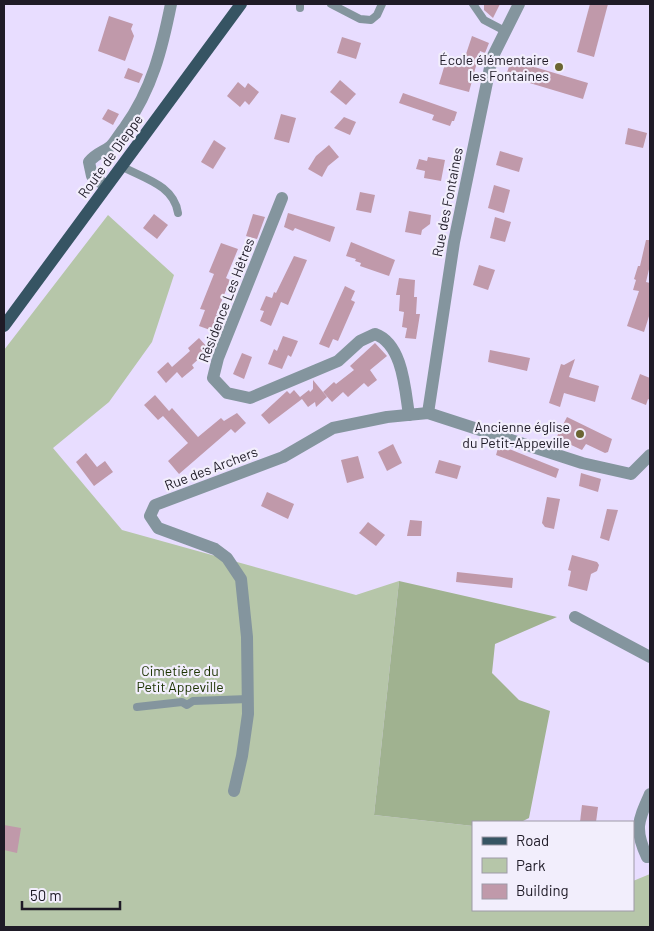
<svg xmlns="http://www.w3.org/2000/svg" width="654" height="931" viewBox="0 0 654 931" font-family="Barlow,sans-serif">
<rect width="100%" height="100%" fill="#e8ddff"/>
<!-- green -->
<path fill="#b6c6a9" d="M108,215L174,275L152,342L109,402L53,448L122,530L356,595L399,581L374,815L473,826V910H633V881L650,874V927H4V350Z"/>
<!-- forest -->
<path fill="#a0b290" d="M399,581L557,617L495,644L492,673L519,700L550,711L529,818L521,822H473V826L374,815Z"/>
<!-- building -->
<g fill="#c099aa">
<path d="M484,4H500L493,18L484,10Z"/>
<path d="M590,4H608L594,57L577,52Z"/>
<path d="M109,16L133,24L131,29L134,36L125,61L98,51Z"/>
<path d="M472,36L489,43L485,53L480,51L469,92L439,84L445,64L462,66Z"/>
<path d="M342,37L361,43L356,59L337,53Z"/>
<path d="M511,60L588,83L583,99L506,76Z"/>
<path d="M128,68L143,74L139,83L124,78Z"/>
<path d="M340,80L356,94L346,105L330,92Z"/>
<path d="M238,82L245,88L248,83L259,92L249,105L245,101L240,107L227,96Z"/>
<path d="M403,93L457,112L454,121H452L450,126L432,120L434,115L399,103Z"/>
<path d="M108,109L119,114L113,125L102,119Z"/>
<path d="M281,114L296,118L289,143L274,139Z"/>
<path d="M344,117L356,122L350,135L334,128Z"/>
<path d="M628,128L647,133L643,148L625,144Z"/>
<path d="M214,140L226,148L213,169L201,162Z"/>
<path d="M329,145L339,157L328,166L322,177L308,169L316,156Z"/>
<path d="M500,151L523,158L519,172L496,165Z"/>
<path d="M428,157L445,160L441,181L424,178L425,171L416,169L419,159L427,161Z"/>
<path d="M494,185L510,190L504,213L488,208Z"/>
<path d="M360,192L375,195L371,213L356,210Z"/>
<path d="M409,211L431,215L430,224L422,230L421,235L405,232Z"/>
<path d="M288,213L335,227L330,242L295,228L293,231L284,227Z"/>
<path d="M154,214L168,225L157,239L143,228Z"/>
<path d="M253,214L265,217L257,239L246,236Z"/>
<path d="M495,217L511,222L505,242L490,238Z"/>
<path d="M646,240H650V265L646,282L650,283V313L644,332L627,326L639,291L633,290L636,280L634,279L638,266H640Z"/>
<path d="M351,242L395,260L389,276L360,266L361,263L355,261L356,259L346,256Z"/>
<path d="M221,243L238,249L226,278L230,280L216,315L219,316L213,331L199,326L205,310L200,309L214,274L209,272Z"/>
<path d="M294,256L307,260L288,305L281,302L271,326L260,321L264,311L260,310L266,296L272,298L274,292L276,293Z"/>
<path d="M479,265L495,270L488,290L473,285Z"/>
<path d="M399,278L415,280L414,297H417L416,314H420L416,339L405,338L407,328L402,327L404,312L399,311L400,295H396Z"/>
<path d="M345,286L355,291L351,300L355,302L338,341L333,339L329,348L319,344Z"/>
<path d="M283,336L298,341L291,357L288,355L282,369L268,364L274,349L277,351Z"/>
<path d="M199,338L207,347L203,351L205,353L192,365L194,368L182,378L177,372L166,383L157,372L168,362L172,367L190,351L188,348Z"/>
<path d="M375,343L387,356L370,370L377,380L368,387L364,383L348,397L343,392L332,402L323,392L334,382L336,384L354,370L350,366Z"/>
<path d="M490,350L530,358L527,371L488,362Z"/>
<path d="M242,353L252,357L244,379L233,374Z"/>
<path d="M575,359L569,377L599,386L595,402L564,393L560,407L549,403L561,364L564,365Z"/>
<path d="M640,374L650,378V400L648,399L646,405L631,399Z"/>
<path d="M313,380L327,397L316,407L315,402L308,407L302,399L269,424L261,415L287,391L290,394L294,390L300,397L309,390L310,392L313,389Z"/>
<path d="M155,395L169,411L172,408L198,437L221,418L224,421L237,413L246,423L235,433L231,429L179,474L168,461L188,443L163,416L158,420L144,405Z"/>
<path d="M567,417L612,439L608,452L605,453L586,444L582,450L556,438Z"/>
<path d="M393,444L402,463L387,471L378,452Z"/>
<path d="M499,445L559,469L556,478L496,455Z"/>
<path d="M86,453L97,467L105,461L113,472L94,486L76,462Z"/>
<path d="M358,456L364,478L347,483L341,460Z"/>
<path d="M439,460L461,466L457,479L435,473Z"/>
<path d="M581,473L601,479L598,492L579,486Z"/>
<path d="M267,492L294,504L288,519L261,506Z"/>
<path d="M547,497L560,499L554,529L545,527L542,523Z"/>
<path d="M607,509L618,510L609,541L600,538Z"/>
<path d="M410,520L422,521L421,536H407Z"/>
<path d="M368,522L385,535L376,546L359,533Z"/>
<path d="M572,555L597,562L599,565L597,571L591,574L587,591L568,586L571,571L568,570Z"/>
<path d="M457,572L513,578L512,588L456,582Z"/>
<path d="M582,805L598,807L596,822H580Z"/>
<path d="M4,825L21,828L17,853L4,850Z"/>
</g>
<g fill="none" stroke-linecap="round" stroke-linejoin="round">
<!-- lane -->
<g stroke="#84959e" stroke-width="8">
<path d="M331,4L360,19L371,20L377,15L382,4"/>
<path d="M473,4L484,20L505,31"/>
<path d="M300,8V4"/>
<path d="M121,166C143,178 174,185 178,213"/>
<path d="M137,707L182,702L187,705L193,701L248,699"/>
</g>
<!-- street -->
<g stroke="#84959e" stroke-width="12">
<path d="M106,186L92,176L89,162C96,153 104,152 111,146C116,141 120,133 125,127C152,89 162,49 171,4"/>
<path d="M282,198L218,358L213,378L227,393L250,398L338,361L360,341L375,334C403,344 405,390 409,415"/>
<path d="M428,413L454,242L492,58L519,4"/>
<path d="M575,617L650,657"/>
<path d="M234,791L242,756L248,714L247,637L241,579L227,558L215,549L158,528L150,516L155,505L283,457L333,428L387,417L428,413L582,463L631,474L650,455"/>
<path d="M647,857C634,829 638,821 650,794"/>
</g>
<!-- primary -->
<path stroke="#365463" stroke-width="12" d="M4,326L241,4"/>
</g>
<!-- markers -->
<g fill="#6b6532" stroke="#f2eefc" stroke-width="2">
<circle cx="559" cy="67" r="5"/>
<circle cx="580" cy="434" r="5"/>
</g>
<g text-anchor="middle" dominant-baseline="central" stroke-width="4.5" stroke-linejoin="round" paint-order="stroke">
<!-- poi labels -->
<g font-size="14" fill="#1f1b27" stroke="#f2eefc" text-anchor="end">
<text x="549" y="59">École élémentaire<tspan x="549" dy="16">les Fontaines</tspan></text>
<text x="570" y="426">Ancienne église<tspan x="570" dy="16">du Petit-Appeville</tspan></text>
</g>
<!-- street labels -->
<g font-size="14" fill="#1f1b27" stroke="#f2eefc">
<text transform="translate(110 156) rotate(-54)">Route de Dieppe</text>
<text transform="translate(447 202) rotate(-79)">Rue des Fontaines</text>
<text transform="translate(226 300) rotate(-69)">Résidence Les Hêtres</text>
<text transform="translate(211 468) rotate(-21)">Rue des Archers</text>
</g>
<!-- park labels -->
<g font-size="14" fill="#1b3200" stroke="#f2eefc">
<text x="180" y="670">Cimetière du<tspan x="180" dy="16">Petit Appeville</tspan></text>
</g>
</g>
<!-- border -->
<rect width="654" height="931" fill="none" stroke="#1f1b27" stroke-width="10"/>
<!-- legend -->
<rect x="472" y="821" width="162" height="90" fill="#f2eefc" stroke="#9e9aa7"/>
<rect x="482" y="837" width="25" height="8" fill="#365463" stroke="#9e9aa7"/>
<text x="516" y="846" font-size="15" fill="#1f1b27">Road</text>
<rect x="482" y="858" width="25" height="15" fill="#b6c6a9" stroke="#9e9aa7"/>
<text x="516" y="871" font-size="15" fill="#1f1b27">Park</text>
<rect x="482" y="884" width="25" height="15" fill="#c099aa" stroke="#9e9aa7"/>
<text x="516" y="896" font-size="15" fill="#1f1b27">Building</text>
<!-- scale -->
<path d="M22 901v8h98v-8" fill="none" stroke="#1f1b27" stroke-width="2.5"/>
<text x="30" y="901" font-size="15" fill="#1f1b27" stroke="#f2eefc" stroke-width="4" paint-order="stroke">50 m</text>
</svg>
